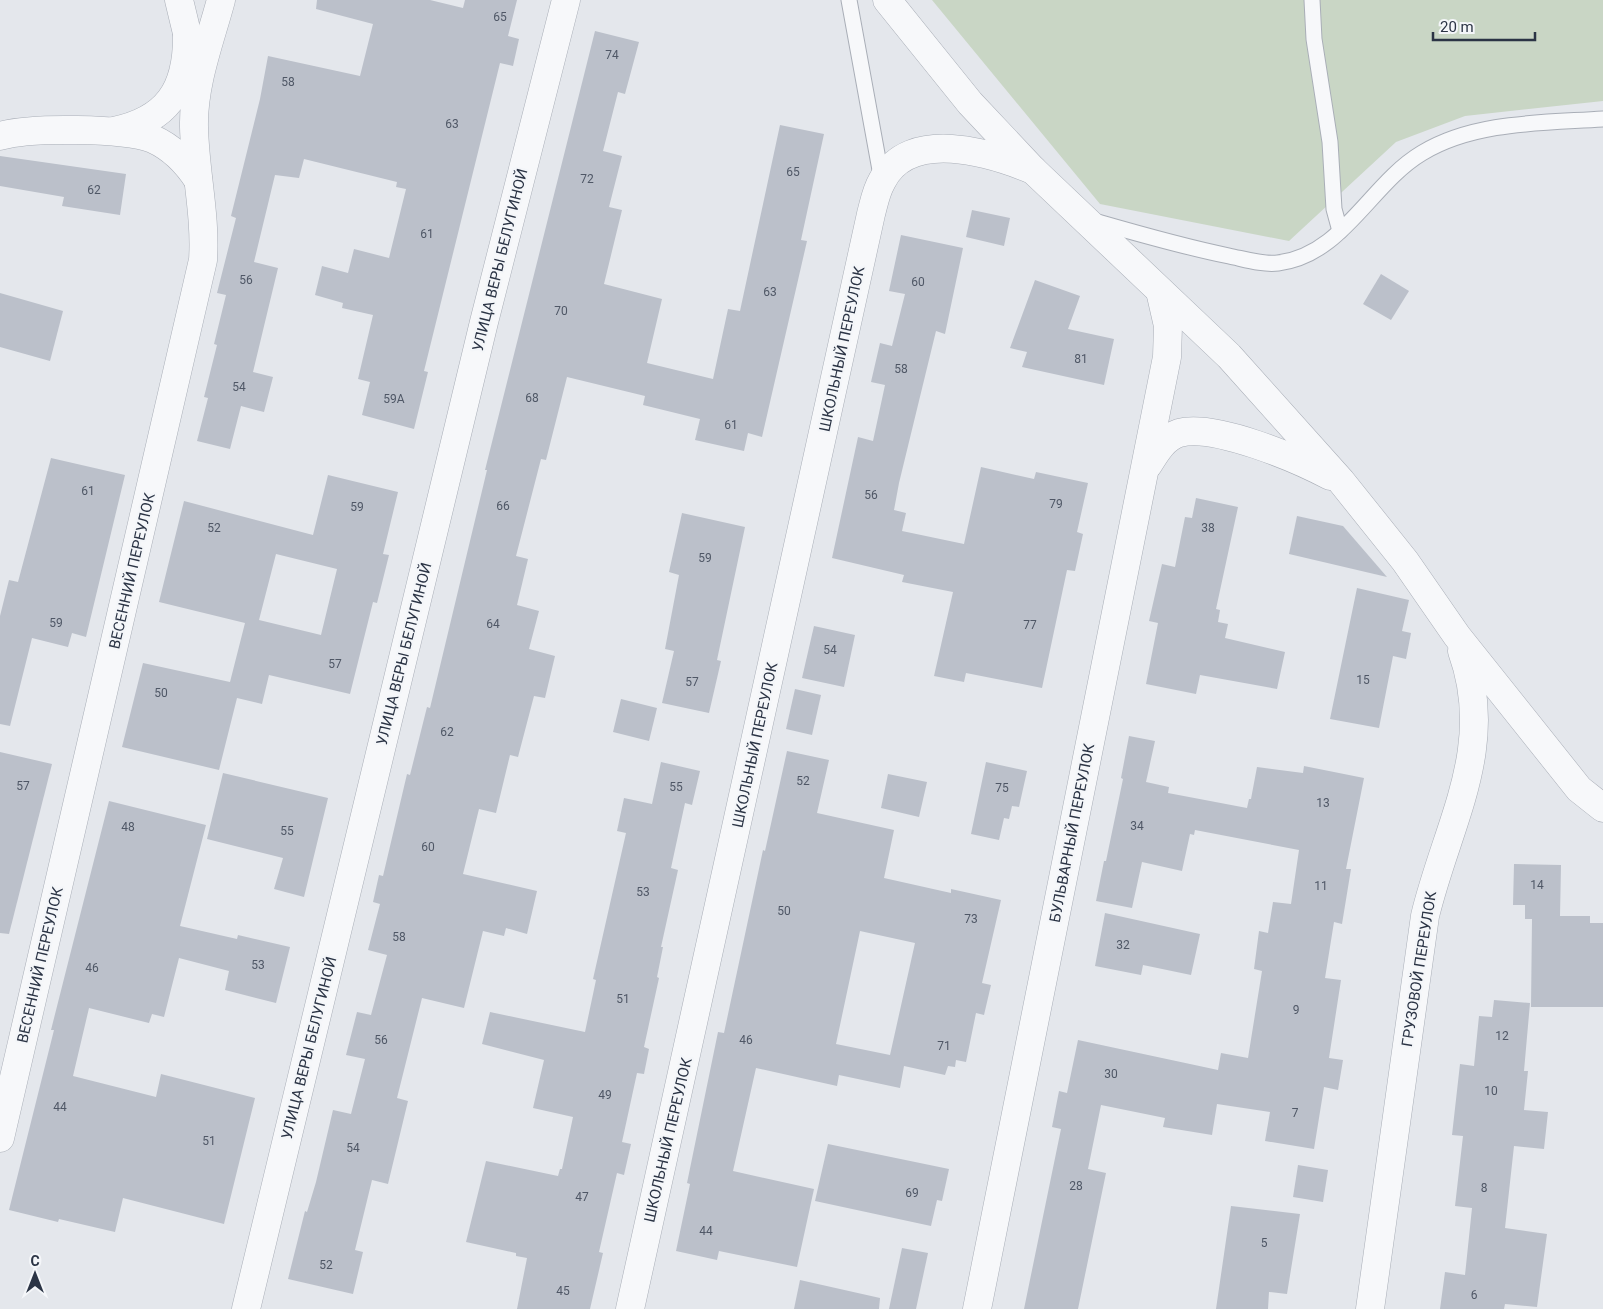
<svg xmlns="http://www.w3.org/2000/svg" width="1603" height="1309" viewBox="0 0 1603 1309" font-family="Roboto,sans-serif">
<rect width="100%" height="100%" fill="#e4e7ec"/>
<!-- green -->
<path fill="#c9d6c5" d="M932,0H1603V101L1465,116L1396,142L1289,241L1100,204Z"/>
<!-- building -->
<g fill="#bbc0ca" fill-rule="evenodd">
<path d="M317,0H430L463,8L465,0H517L508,36L519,39L513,66L500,63L424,371L428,372L414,429L362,415L370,382L358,379L373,315L342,308L343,303L315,295L322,266L348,273L354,249L389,258L406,189L396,187L397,182L304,159L299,178L275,175L254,262L278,268L253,372L273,377L264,412L241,406L230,449L197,441L208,398L204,397L217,345L214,344L226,295L217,293L236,218L231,216L260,99L268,56L360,76L373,24L316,9Z"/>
<path d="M595,31L639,42L625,94L618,92L603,151L622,156L609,207L622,210L604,284L662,299L647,363L713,379L728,309L740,311L780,125L824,134L801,240L807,241L762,437L748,433L744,451L695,440L700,419L643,405L645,396L567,377L546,460L541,459L516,556L528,559L517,605L539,611L529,649L555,656L545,698L534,696L518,757L510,755L496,813L479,809L463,874L537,891L527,934L506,928L504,936L483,931L464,1008L422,998L397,1098L408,1101L388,1184L372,1180L355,1250L363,1252L353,1294L288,1279L305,1211L307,1212L316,1182L333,1110L351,1114L365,1059L346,1055L357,1012L371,1015L387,955L368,950L380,904L373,902L379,875L383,876L407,774L410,775L427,707L430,708L487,470H485Z"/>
<path d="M0,156L126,174L120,215L62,206L64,197L0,186Z"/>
<path d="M972,210L1010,218L1004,246L966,237Z"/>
<path d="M901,235L963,248L945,334L936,331L899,483L894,510L906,513L902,531L964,544L981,467L1034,479L1036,472L1088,483L1077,532L1083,534L1075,571L1067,570L1042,688L966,673L964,682L934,676L953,592L902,582L904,575L832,558L858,437L873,441L885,385L871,382L880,343L892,346L905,294L889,291Z"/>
<path d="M1381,274L1409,291L1391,320L1363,304Z"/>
<path d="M1035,280L1080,296L1068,329L1114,339L1104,385L1022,367L1027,352L1010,348Z"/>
<path d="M0,293L63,311L50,361L0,347Z"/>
<path d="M51,458L125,475L86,637L72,633L68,647L32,638L10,726L0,724V616L9,580L18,582Z"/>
<path d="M328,475L398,492L383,554L389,555L377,603L373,602L350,694L269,675L262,704L237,698L219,770L122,747L143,663L230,682L245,623L159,602L184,501L313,535ZM276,554L337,569L321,635L259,620Z"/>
<path d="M1196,498L1238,507L1216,609L1220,610L1218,622L1228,624L1225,638L1285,652L1277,689L1200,675L1196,694L1146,684L1158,623L1149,621L1162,564L1175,567L1185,517L1192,518Z"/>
<path d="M682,513L745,527L717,660L721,661L709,713L662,703L674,651L665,649L679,575L669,572Z"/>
<path d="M1297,516L1343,526L1387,577L1289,554Z"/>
<path d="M1357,588L1409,600L1402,631L1411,633L1406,659L1393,656L1379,728L1330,719Z"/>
<path d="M814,626L855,635L844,687L802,678Z"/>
<path d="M795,689L821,695L812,735L786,729Z"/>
<path d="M621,699L657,708L649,741L613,732Z"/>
<path d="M1129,736L1155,741L1146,782L1169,787L1168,793L1247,808L1249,799H1251L1257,767L1303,773L1304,766L1364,778L1346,869H1351L1342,924L1334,922L1325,978L1341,980L1329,1058L1343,1060L1338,1090L1324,1087L1314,1149L1265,1141L1270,1112L1217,1104L1212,1135L1163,1127L1165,1118L1101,1105L1088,1169L1106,1173L1078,1309H1024L1061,1129L1052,1127L1059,1091L1067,1093L1078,1040L1218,1070L1221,1053L1248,1058L1262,971L1254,969L1259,931L1268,933L1273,902L1291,904L1299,850L1195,830L1194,835L1190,834L1182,871L1142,862L1132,908L1096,901L1104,861H1106L1123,779L1121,778Z"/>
<path d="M787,751L829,760L817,813L894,830L884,878L951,893V889L1001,900L982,983L991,985L984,1015L976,1013L966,1062L956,1060L955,1067L948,1066L945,1075L904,1066L900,1088L839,1075L837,1086L756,1068L733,1171L814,1189L797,1267L719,1251L717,1260L676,1251L690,1184L687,1183L718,1032L724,1033L763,850L765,851ZM860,931L915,943L890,1055L836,1044Z"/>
<path d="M0,752L52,764L9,934L0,933Z"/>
<path d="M661,762L700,771L692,805L685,803L671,868L678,870L661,947H663L657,977L659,978L644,1047L649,1049L644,1074L637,1073L622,1142L631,1144L624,1175L617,1173L599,1252L603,1253L590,1309H517L527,1258L516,1256V1253L466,1242L486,1161L558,1176L560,1169H562L573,1117L533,1108L544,1060L482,1044L490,1012L585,1032L596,980L593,979L626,833L617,831L624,798L652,804Z"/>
<path d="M986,762L1027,771L1019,807L1012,806L1009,819L1004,818L999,840L971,834Z"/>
<path d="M223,773L328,798L304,897L274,889L283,858L207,839Z"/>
<path d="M888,774L927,782L919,817L881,808Z"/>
<path d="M109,801L206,825L180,926L237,939L238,935L290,947L276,1003L225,990L229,971L179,958L164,1017L152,1014L149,1023L89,1008L73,1076L156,1097L161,1074L255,1098L224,1224L123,1198L115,1232L59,1219L58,1222L9,1210L54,1030H51Z"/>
<path d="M1514,864L1561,865L1560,916H1590V923H1603V1007H1531L1532,919H1525V905H1513Z"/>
<path d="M1105,913L1200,934L1191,975L1143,965L1141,975L1095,966Z"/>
<path d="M1494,1000L1530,1003L1524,1071H1528L1524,1110L1548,1112L1544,1149L1514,1146L1505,1228L1547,1234L1537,1307L1505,1304L1504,1309H1440L1445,1272L1465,1275L1472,1208L1455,1206L1463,1136L1452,1135L1460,1064L1474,1066L1479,1016L1492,1017Z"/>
<path d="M828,1144L949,1169L942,1201L937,1200L931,1226L815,1201Z"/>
<path d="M1298,1165L1328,1170L1323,1202L1293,1197Z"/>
<path d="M1231,1206L1300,1214L1287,1294L1269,1292L1268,1309H1216Z"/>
<path d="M902,1248L928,1253L916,1309H889Z"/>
<path d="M800,1280L880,1298L879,1309H794Z"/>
</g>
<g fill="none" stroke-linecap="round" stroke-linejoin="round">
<defs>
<g id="service">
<path d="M849,0L882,181"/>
<path d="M1312,0L1314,39L1330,142L1334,209L1340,231"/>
<path d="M1094,221C1139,234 1184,247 1229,256C1244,259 1263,265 1278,263C1343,255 1370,184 1422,153C1475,121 1544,123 1603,119"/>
</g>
<g id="minor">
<path d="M179,0L192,54"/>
<path d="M887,0L970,103L1033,170L1229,356L1341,481L1405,561L1457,636L1579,789L1603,808"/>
<path d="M114,131C167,120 187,90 187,37"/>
<path d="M0,136C29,127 125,128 153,139C173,148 187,163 198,180"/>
<path d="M1148,465C1156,452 1164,438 1179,433C1214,423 1298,459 1330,476"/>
<path d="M0,1138L203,260C206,216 195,172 194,127C193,84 210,41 221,0"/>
<path d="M246,1309L484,322L566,0"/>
<path d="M630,1309L871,214C874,203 876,191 882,181C909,127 991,153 1033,170"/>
<path d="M977,1309L1167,357L1168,326L1160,291"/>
<path d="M1370,1309L1425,916C1447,824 1497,748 1462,651"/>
</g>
</defs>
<!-- service casing -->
<use href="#service" stroke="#a9aeb7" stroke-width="17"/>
<!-- minor casing -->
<use href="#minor" stroke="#a9aeb7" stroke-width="29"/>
<!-- service -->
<use href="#service" stroke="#f7f8fa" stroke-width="15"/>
<!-- minor -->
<use href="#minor" stroke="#f7f8fa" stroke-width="28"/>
</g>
<g text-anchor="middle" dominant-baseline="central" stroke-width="4.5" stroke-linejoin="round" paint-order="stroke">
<!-- number labels -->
<g font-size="12" fill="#4f5766">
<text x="500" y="17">65</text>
<text x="612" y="55">74</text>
<text x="288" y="82">58</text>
<text x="452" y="124">63</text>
<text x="793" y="172">65</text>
<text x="587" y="179">72</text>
<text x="94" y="190">62</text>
<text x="427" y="234">61</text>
<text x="246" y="280">56</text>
<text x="918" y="282">60</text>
<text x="770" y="292">63</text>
<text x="561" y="311">70</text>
<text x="1081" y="359">81</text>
<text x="901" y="369">58</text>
<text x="239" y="387">54</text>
<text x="532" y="398">68</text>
<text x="394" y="399">59А</text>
<text x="731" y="425">61</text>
<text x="88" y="491">61</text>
<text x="871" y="495">56</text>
<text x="1056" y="504">79</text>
<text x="503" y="506">66</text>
<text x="357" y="507">59</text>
<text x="214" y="528">52</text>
<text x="1208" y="528">38</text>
<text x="705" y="558">59</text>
<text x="56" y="623">59</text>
<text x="493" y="624">64</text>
<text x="1030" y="625">77</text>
<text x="830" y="650">54</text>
<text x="335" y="664">57</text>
<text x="1363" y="680">15</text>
<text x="692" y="682">57</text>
<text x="161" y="693">50</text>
<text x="447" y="732">62</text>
<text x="803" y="781">52</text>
<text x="23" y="786">57</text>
<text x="676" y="787">55</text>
<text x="1002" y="788">75</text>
<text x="1323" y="803">13</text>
<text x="1137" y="826">34</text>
<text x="128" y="827">48</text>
<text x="287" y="831">55</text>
<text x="428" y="847">60</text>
<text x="1537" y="885">14</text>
<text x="1321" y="886">11</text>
<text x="643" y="892">53</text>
<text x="784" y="911">50</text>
<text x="971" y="919">73</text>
<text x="399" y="937">58</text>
<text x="1123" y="945">32</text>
<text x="258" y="965">53</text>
<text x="92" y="968">46</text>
<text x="623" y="999">51</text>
<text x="1296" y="1010">9</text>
<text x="1502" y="1036">12</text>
<text x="381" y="1040">56</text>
<text x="746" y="1040">46</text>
<text x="944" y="1046">71</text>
<text x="1111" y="1074">30</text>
<text x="1491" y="1091">10</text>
<text x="605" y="1095">49</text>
<text x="60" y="1107">44</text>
<text x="1295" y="1113">7</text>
<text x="209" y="1141">51</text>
<text x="353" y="1148">54</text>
<text x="1076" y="1186">28</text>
<text x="1484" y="1188">8</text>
<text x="912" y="1193">69</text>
<text x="582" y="1197">47</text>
<text x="706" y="1231">44</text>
<text x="1264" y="1243">5</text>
<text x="326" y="1265">52</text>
<text x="563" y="1291">45</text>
<text x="1474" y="1295">6</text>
</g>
<!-- street labels -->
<g font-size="15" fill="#2b3445" stroke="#f4f6f9">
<text transform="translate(500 260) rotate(-76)">УЛИЦА ВЕРЫ БЕЛУГИНОЙ</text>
<text transform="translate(842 349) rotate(-78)">ШКОЛЬНЫЙ ПЕРЕУЛОК</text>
<text transform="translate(132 571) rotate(-77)">ВЕСЕННИЙ ПЕРЕУЛОК</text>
<text transform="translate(404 654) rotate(-76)">УЛИЦА ВЕРЫ БЕЛУГИНОЙ</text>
<text transform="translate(755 745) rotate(-78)">ШКОЛЬНЫЙ ПЕРЕУЛОК</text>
<text transform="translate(1072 833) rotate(-79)">БУЛЬВАРНЫЙ ПЕРЕУЛОК</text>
<text transform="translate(40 965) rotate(-77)">ВЕСЕННИЙ ПЕРЕУЛОК</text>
<text transform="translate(1419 969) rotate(-81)">ГРУЗОВОЙ ПЕРЕУЛОК</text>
<text transform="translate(309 1048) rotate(-76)">УЛИЦА ВЕРЫ БЕЛУГИНОЙ</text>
<text transform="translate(668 1140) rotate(-77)">ШКОЛЬНЫЙ ПЕРЕУЛОК</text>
</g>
</g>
<!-- north arrow -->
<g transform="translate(35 1274)" stroke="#f4f6f9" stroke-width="4" paint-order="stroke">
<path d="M0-4L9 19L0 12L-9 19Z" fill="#2b3445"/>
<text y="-8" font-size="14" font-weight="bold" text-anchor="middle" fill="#2b3445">С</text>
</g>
<!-- scale -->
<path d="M1433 32v8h102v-8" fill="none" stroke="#2b3445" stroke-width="2.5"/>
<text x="1440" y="32" font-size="15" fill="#2b3445" stroke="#f4f6f9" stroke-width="4" paint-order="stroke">20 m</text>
</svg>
